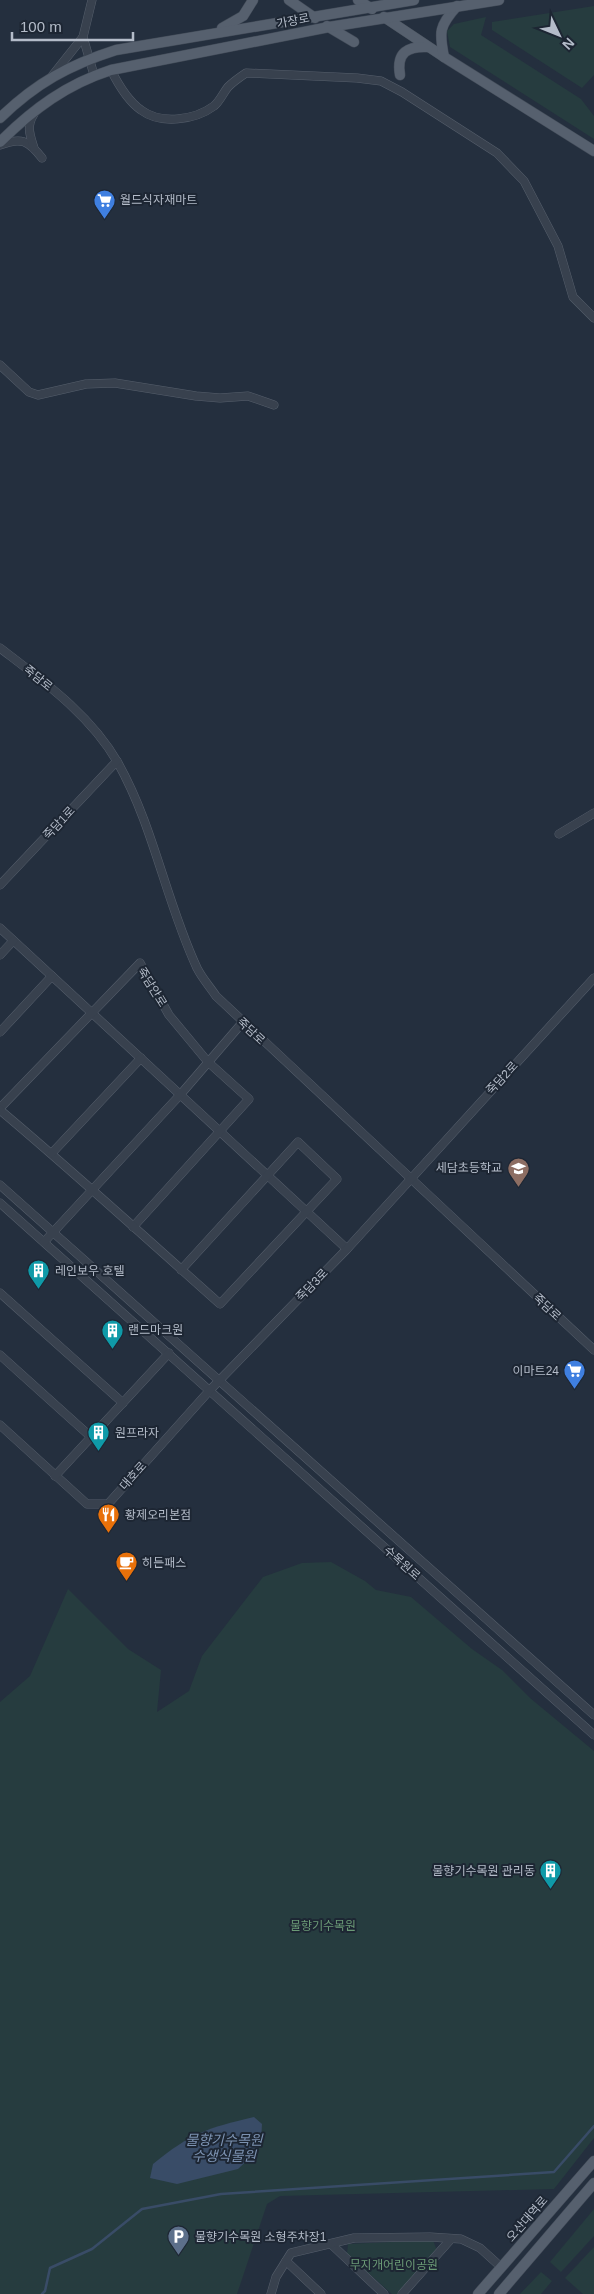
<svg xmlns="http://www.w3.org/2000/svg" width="594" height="2294" viewBox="0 0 594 2294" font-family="Helvetica,'Noto Sans KR',sans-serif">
<rect width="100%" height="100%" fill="#242f3e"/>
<!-- green -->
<g fill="#263c3f">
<path d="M594,6V75L582,88L492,30V22Z"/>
<path d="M486,17L481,35L581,99L594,116V139L450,47L447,31L454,24Z"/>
<path d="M331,1562L365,1581L376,1590L411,1597L472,1649L502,1670L530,1698L594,1751V2138L554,2189L280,2196L267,2204L237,2294H0V1702L30,1676L68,1589L128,1649L161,1670L157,1712L189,1691L202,1656L263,1577L302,1563Z"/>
<path d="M594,2209V2236L561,2272L550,2262Z"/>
<path d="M433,2240L437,2251L399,2294H392L347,2254L348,2244Z"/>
<path d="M594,2247V2294H583L565,2278Z"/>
<path d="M541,2272L552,2281L541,2294H520Z"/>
</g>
<!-- water -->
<path fill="#394c67" d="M254,2117L262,2124L261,2142L253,2155L238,2169L177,2184L150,2178L153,2164C191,2133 207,2128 254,2117Z"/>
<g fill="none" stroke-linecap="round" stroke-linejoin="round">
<!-- stream -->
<path stroke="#394c67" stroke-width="2.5" d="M42,2294L45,2291L50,2268L92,2249L142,2209L221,2194L554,2172L594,2126"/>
<defs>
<g id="minor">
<path d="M92,0L83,37L94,75"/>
<path d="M111,70C118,84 128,101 141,110C161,125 195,120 214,106C220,101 223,93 228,87C233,82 240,77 246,73L357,78L381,81L402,92L497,153L524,181L558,246L573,297L594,318"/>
<path d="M52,76L83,37"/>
<path d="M0,145C21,137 28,140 42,158"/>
<path d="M34,148C30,135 26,126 34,114"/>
<path d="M0,365L29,392L38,395L86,384L115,383L196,396L220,398L248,396L274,405"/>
<path d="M0,648C43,681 91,715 118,763C154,827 166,902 197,968C202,978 210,987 216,996L594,1350"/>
<path d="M559,834L594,813"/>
<path d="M0,885L117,761"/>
<path d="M0,928L347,1249"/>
<path d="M0,955L13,941"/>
<path d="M0,1032L52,976"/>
<path d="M0,1108L140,963L169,1015L208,1062L249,1099L133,1227"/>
<path d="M0,1110C75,1173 147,1239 220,1304L337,1179L298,1142L181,1270"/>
<path d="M52,1153L141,1058"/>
<path d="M0,1185L594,1715"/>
<path d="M0,1203L594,1735"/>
<path d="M44,1242L180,1095L242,1023"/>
<path d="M0,1293L123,1403"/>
<path d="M0,1355L91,1437"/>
<path d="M0,1425L87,1504H108L210,1390L347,1249L594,978"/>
<path d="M55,1476L169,1353"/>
<path d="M331,2244L384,2294"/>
<path d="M286,2261L321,2294"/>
<path d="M271,2294L276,2277L291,2253L354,2238L430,2237L461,2239L480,2248L501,2267"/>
<path d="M402,2294L451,2239"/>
</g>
<g id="major">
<path d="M289,0L315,18"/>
<path d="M358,0L372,9"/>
<path d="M384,17L444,57L594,151"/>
<path d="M327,26L354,42"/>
<path d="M222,28L243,16L253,0"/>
<path d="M444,57C439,32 439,26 457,6"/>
<path d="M400,75C396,52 408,46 428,47"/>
<path d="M0,118C36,83 69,65 116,50L414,0"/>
<path d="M0,142C33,109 67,84 111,70L329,27L499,0"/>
<path d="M478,2294L594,2161"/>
<path d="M499,2294L594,2183"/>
</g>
</defs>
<!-- minor casing -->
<use href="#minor" stroke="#565f6c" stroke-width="9"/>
<!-- major casing -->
<use href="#major" stroke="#414a57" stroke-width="11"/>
<!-- minor -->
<use href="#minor" stroke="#38414e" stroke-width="8"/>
<!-- major -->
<use href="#major" stroke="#56606e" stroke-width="10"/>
</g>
<!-- icons -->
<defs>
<symbol id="supermarket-pin" viewBox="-11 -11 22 30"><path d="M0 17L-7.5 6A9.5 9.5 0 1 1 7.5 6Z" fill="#3f7fe0" stroke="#1d2633"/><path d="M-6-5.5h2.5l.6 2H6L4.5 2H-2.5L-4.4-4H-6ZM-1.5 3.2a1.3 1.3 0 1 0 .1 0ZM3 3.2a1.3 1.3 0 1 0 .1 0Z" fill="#fff"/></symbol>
<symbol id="school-pin" viewBox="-11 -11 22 30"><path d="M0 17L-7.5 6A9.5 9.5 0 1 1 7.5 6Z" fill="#8d6e63" stroke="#1d2633"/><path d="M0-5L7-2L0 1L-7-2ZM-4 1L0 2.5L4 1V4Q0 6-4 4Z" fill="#fff"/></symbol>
<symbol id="building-pin" viewBox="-11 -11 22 30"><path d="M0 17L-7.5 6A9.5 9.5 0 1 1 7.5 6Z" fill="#0f9aa8" stroke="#1d2633"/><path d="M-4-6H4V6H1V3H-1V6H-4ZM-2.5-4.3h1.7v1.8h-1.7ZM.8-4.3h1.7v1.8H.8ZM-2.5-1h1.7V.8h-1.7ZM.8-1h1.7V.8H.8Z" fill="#fff"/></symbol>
<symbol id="restaurant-pin" viewBox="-11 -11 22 30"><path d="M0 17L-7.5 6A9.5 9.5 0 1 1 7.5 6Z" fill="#e8710a" stroke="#1d2633"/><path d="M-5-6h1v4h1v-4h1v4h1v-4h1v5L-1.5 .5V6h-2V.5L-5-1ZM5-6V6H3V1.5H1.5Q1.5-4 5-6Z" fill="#fff"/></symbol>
<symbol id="cafe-pin" viewBox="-11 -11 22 30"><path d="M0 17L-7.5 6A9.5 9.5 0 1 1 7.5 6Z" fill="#e8710a" stroke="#1d2633"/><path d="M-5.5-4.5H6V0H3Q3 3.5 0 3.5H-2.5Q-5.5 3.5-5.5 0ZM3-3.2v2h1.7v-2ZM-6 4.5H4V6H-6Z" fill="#fff"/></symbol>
<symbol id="parking-pin" viewBox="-11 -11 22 30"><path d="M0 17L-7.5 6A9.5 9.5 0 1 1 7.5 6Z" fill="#5c6f8a" stroke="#1d2633"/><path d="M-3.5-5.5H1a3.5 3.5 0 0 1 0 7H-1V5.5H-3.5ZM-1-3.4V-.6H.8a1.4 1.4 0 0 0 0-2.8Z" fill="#fff"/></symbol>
</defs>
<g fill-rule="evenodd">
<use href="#supermarket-pin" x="92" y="188" width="25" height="34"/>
<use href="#school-pin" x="506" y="1156" width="25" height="34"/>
<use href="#building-pin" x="26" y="1258" width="25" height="34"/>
<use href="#building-pin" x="100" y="1318" width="25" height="34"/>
<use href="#supermarket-pin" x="562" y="1358" width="25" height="34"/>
<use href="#building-pin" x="86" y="1420" width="25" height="34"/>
<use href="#restaurant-pin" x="96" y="1502" width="25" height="34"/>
<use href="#cafe-pin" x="114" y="1550" width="25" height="34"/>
<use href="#building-pin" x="538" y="1858" width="25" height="34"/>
<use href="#parking-pin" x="166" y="2224" width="25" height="34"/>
</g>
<g text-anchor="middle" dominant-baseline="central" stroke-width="4" stroke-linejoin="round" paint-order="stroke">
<!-- street labels -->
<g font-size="12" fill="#b4bcc9" stroke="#1d2633">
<text transform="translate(293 21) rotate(-11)">가장로</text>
<text transform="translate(38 678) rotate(39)">죽담로</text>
<text transform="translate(59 823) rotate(-47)">죽담1로</text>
<text transform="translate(152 987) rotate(58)">죽담안로</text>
<text transform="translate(251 1031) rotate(43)">죽담로</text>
<text transform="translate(502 1078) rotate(-47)">죽담2로</text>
<text transform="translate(312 1285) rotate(-46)">죽담3로</text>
<text transform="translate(547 1307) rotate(43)">죽담로</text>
<text transform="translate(133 1476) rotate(-48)">대호로</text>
<text transform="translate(402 1563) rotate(42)">수목원로</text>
<text transform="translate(527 2219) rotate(-49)">오산대역로</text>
</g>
<!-- poi labels -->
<g font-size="12" fill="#b4bcc9" stroke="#1d2633" text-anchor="start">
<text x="120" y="200">월드식자재마트</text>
<text x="502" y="1168" text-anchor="end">세담초등학교</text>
<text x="55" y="1271">레인보우 호텔</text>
<text x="128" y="1330">랜드마크원</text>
<text x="559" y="1371" text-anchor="end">이마트24</text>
<text x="115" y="1433">원프라자</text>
<text x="125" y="1515">황제오리본점</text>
<text x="142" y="1563">히든패스</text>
<text x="535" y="1871" text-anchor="end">물향기수목원 관리동</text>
<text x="195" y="2237">물향기수목원 소형주차장1</text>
</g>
<!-- park labels -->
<g font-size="12" fill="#6b9a76" stroke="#1d2633">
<text x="323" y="1926">물향기수목원</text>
<text x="394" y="2265">무지개어린이공원</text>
</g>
<!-- water labels -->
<g font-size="14" font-style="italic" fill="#7c92b1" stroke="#1d2633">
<text x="224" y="2140">물향기수목원<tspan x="224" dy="16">수생식물원</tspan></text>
</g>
</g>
<!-- north arrow -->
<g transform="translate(559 35) rotate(133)" stroke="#1d2633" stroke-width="4" paint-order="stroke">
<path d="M0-4L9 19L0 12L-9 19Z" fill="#b4bcc9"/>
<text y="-8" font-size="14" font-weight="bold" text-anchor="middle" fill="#b4bcc9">N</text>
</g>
<!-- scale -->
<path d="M12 32v8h121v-8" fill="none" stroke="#b4bcc9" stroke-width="2.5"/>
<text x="20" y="32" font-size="15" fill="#b4bcc9" stroke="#1d2633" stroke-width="4" paint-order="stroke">100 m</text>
</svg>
